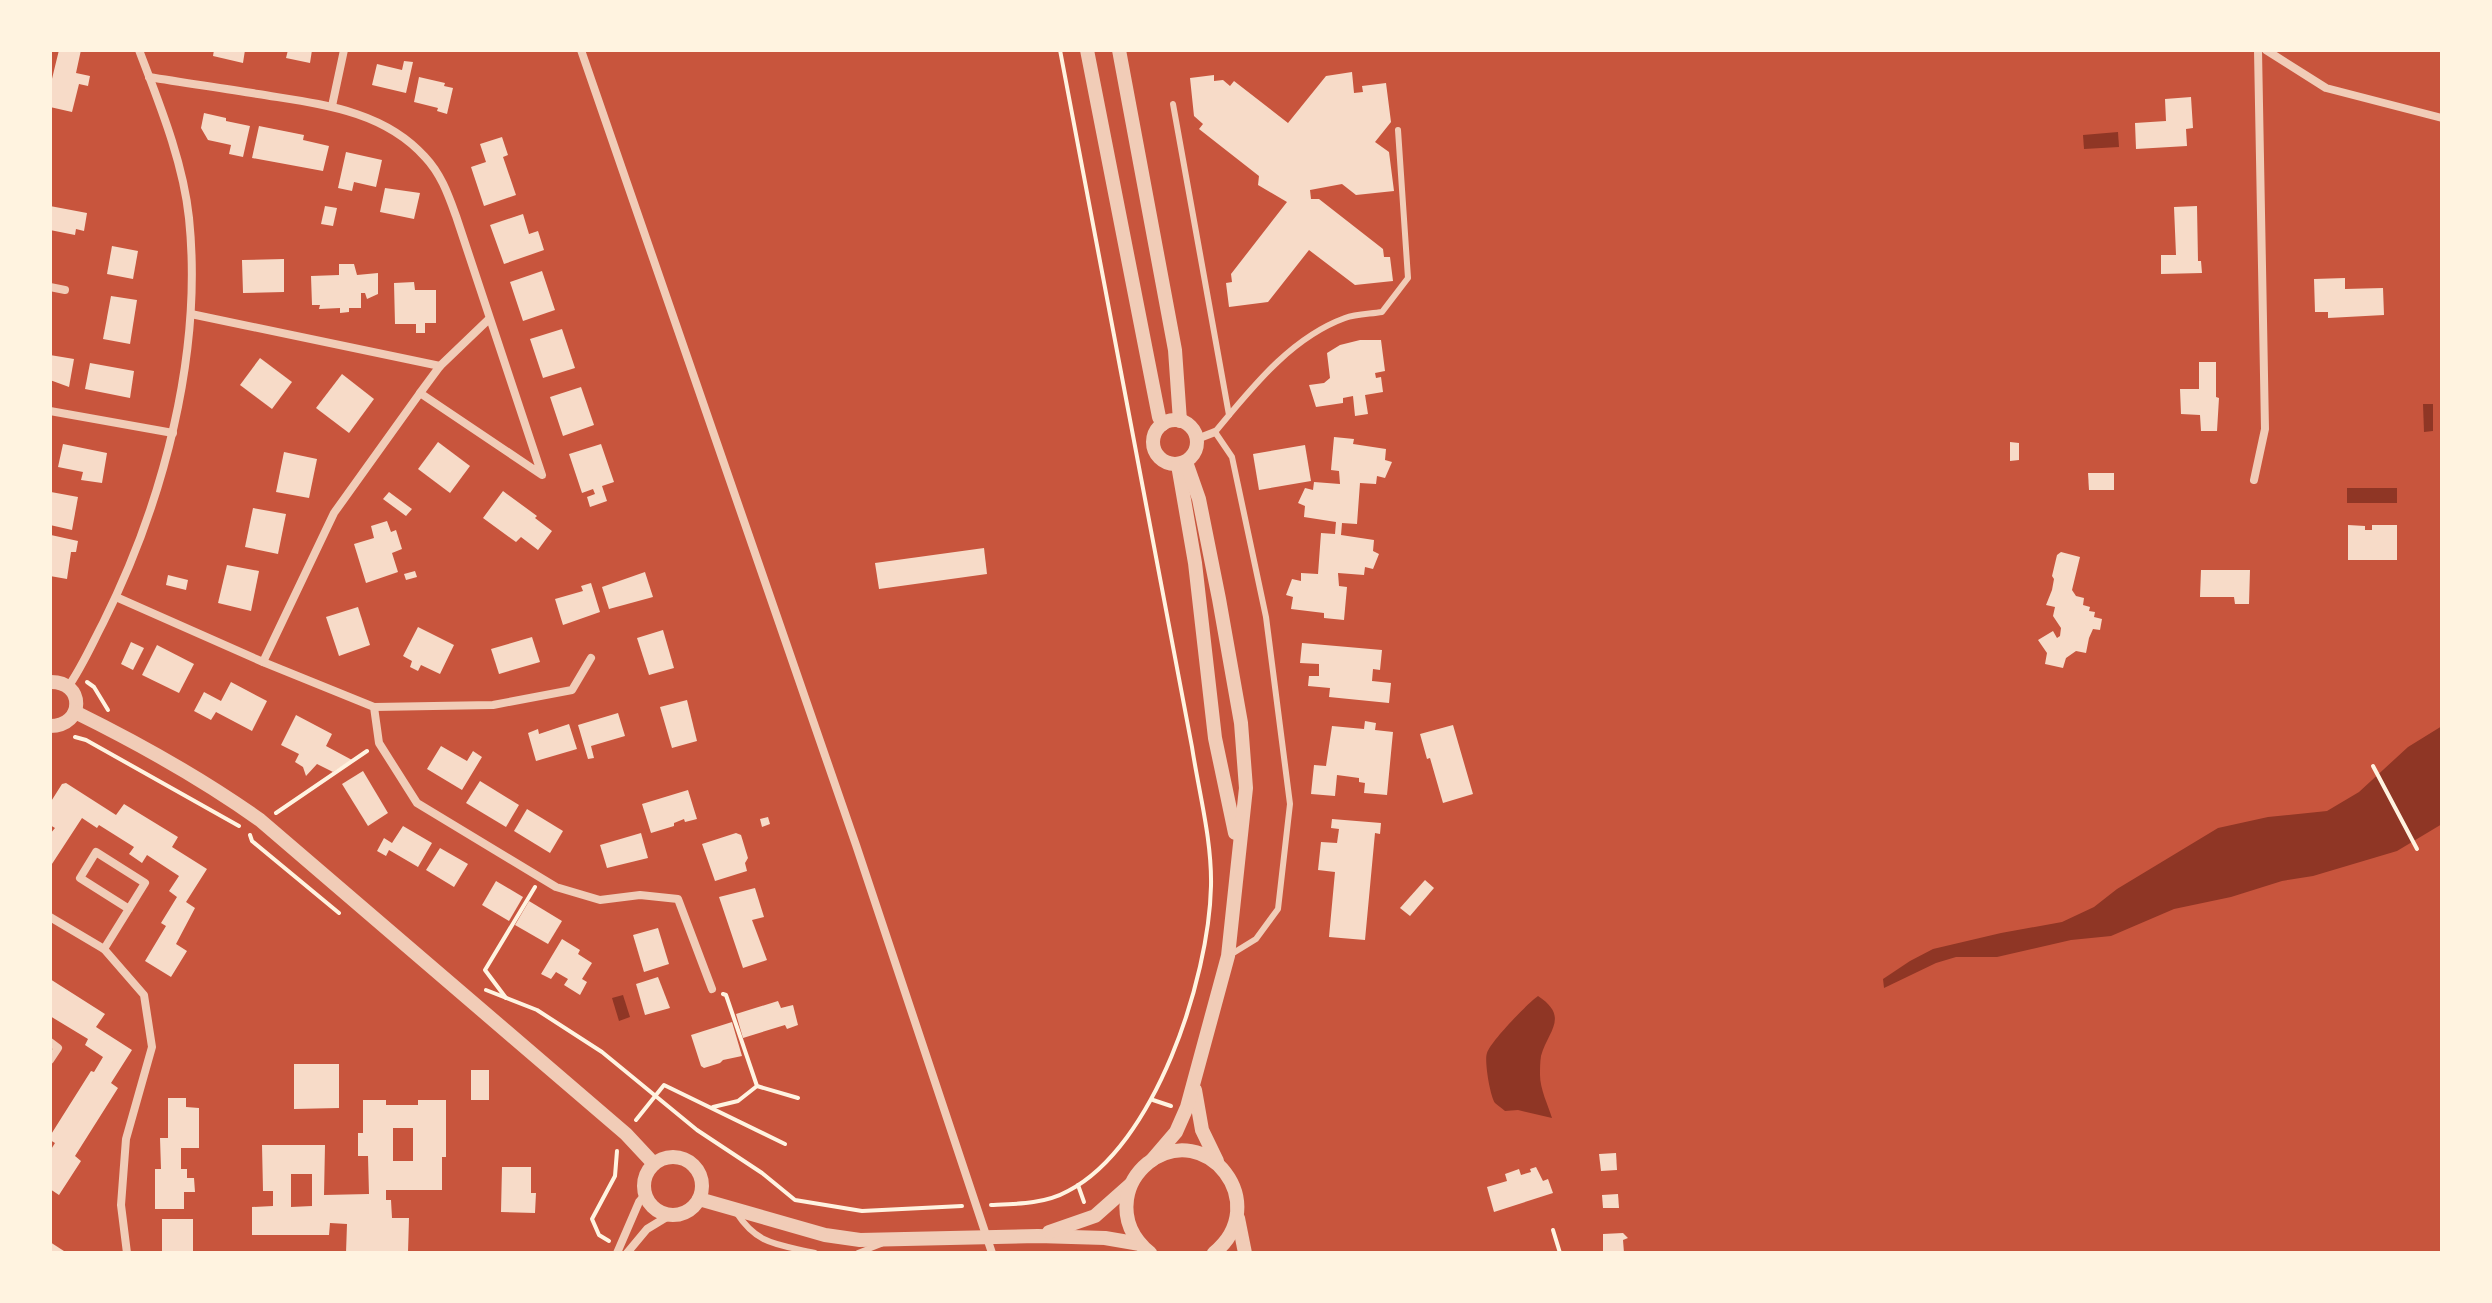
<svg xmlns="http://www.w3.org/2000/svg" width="2492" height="1303" viewBox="0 0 2492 1303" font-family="Rubik,sans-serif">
<rect width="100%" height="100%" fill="#c8553d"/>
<!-- water -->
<g fill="#8f3625">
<path d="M2118,132L2119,147L2084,149L2083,135Z"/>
<path d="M2423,404H2433V431L2424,432Z"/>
<rect x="2347" y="488" width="50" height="15"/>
<path d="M2442,726V824L2397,851L2313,876L2282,881L2231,897L2174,909L2111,936L2071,940L1997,957H1956L1936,963L1884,988L1883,979L1910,961L1933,949L2001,933L2062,922L2094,907L2117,889L2218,828L2268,817L2327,811L2359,792L2408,747Z"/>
<path d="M623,995L630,1017L619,1021L612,998Z"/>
<path d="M1538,996C1570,1017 1548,1031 1541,1056C1540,1062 1540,1069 1540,1075C1540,1089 1548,1105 1552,1118L1518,1110L1505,1111C1502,1108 1498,1106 1495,1103C1490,1096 1484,1060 1487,1053C1491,1041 1528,1003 1538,996Z"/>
</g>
<!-- building -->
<g fill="#f7dbc8" fill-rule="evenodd">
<path d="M59,50H81L76,73L90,76L88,86L79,84L72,112L50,107V87Z"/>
<path d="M214,50H245L243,63L213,56Z"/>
<path d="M288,50H312L310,63L286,58Z"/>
<path d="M404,61L413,62L406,93L372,85L377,64L402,70Z"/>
<path d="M1352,72L1354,93L1363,92L1362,86L1386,83L1391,122L1375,142L1389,152L1394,191L1356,195L1342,184L1310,190L1311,199H1319L1383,249L1384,257H1390L1393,281L1355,285L1309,250L1268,302L1229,307L1226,283L1232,282L1231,274L1287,202L1258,185L1259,176L1199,129L1203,124L1194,116L1190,78L1214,75V81L1223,80L1230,86L1234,81L1288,123L1326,76Z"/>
<path d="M419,77L445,83L444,86L453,88L447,114L437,111L438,108L414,102Z"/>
<path d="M2191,97L2193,128L2186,129L2187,146L2136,149L2135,123L2166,121L2165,99Z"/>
<path d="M204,113L226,118V121L250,126L243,157L229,154L231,145L208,140L201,128Z"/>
<path d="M259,126L304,135L303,140L329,146L323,171L252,158Z"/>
<path d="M502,137L508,155L503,157L516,195L484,206L471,167L486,162L480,144Z"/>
<path d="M346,152L382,160L376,187L354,182L352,191L338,188Z"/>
<path d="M385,188L420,193L414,219L380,212Z"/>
<path d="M50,206L87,213L84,231L76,229L75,235L50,230Z"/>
<path d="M325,206L337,208L333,226L321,224Z"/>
<path d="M2197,206L2198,261H2201L2202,273L2161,274V255H2176L2174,207Z"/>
<path d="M523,214L529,234L538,231L544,250L504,264L490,225Z"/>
<path d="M112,246L138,251L133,279L107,274Z"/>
<path d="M284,259V292L243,293L242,260Z"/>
<path d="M339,264H354L357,275L378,273V294L367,299L365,293H361V308H349V312L340,313V308L319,309L320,305H312L311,276L339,275Z"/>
<path d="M542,271L555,310L523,321L510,282Z"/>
<path d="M2345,278V289L2383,288L2384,315L2328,318V312H2315L2314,279Z"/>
<path d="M414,282L415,290H436V323H425V333H416V324H395L394,283Z"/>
<path d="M111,296L137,300L130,344L103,339Z"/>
<path d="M562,329L575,368L543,378L530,339Z"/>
<path d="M1360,340H1381L1385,371L1375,373L1376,378L1381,377L1383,392L1365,395L1368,414L1355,416L1353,396L1343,398V403L1316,407L1309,385L1324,383L1330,378L1327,353L1340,345Z"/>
<path d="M50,355L74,359L69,387L50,380Z"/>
<path d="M260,358L292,382L272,409L240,385Z"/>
<path d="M2199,362H2216V397L2219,398L2217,431H2201L2200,415L2181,414L2180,389H2199Z"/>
<path d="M90,363L134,371L130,398L85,389Z"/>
<path d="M342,374L374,399L349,433L316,408Z"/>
<path d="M581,387L594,425L563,436L550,397Z"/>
<path d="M1334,437L1354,439L1353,444L1386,449L1385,460L1392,462L1385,478L1377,476L1376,484L1360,483L1357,524L1342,523L1341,535L1374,540L1373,551L1379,554L1373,569L1365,567L1364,575L1338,573L1339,586L1347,587L1344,620L1324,618V613L1291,609L1293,597L1286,595L1292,579L1301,581V573L1318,574L1321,533L1335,534L1336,522L1304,517L1305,506L1298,503L1305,488L1313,490L1314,482L1340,484L1339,471L1331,470Z"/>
<path d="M438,442L470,466L450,493L418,469Z"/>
<path d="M2010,442L2019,443V460L2010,461Z"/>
<path d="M63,444L107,453L102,483L81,480L83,472L58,467Z"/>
<path d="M601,444L614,482L602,486L607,501L590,507L587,497L595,494L593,489L582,493L569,454Z"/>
<path d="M1305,445L1311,481L1259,490L1253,454Z"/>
<path d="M284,452L317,459L309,498L276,492Z"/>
<path d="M2088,473H2114V490H2089Z"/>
<path d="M503,491L537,516L535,518L552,531L538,550L521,537L516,542L483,518Z"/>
<path d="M51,492L78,497L72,530L50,525Z"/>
<path d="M389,492L412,509L406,516L383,499Z"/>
<path d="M253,508L286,514L278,554L245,547Z"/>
<path d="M387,521L391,532L396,530L402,549L392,553L398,572L366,583L354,544L374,538L371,526Z"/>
<path d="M2348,525L2365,526V530H2372V525H2397V560H2348Z"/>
<path d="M51,535L78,541L76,552H71L67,579L50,576Z"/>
<path d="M984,548L987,574L879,589L875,563Z"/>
<path d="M2061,552L2080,557L2072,590L2076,596L2084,598L2083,605L2090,607L2089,611L2095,612L2094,617L2102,619L2100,630L2093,629L2089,638L2086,653L2076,651L2066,658L2063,668L2045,664L2047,653L2038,640L2053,631L2057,638L2060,636L2061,628L2053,616L2055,607L2046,605L2052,590L2054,579L2052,576L2057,555Z"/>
<path d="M227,565L259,571L251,611L218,603Z"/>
<path d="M2201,570H2250L2249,604H2235L2234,597H2200Z"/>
<path d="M415,571L417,577L406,580L404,574Z"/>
<path d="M645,572L653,597L609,609L602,587Z"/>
<path d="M168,575L188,580L186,590L166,585Z"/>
<path d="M591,583L600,612L563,625L555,599L583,591L581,586Z"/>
<path d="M358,607L370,645L339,656L326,617Z"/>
<path d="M418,627L454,645L440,674L421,665L418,671L410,667L412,661L403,656Z"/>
<path d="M663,630L674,668L649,675L637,638Z"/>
<path d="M532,637L540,662L499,674L491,649Z"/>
<path d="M131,642L144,648L133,670L121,664Z"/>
<path d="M1302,643L1382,650L1380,670L1373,669L1372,681L1391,683L1389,703L1329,697L1330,688L1308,686L1309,676H1319V664L1300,663Z"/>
<path d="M157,645L194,664L179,693L142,675Z"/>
<path d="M231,682L267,701L252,731L216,712L211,720L194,711L204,692L221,701Z"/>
<path d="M687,700L697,741L672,748L660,707Z"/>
<path d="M618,713L625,736L591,746L594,758L588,759L578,725Z"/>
<path d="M296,715L332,734L326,746L352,760L333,772L317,764L306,776L303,767L295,762L299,754L281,745Z"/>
<path d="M1365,721L1376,723L1375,730L1393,732L1387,795L1364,793L1365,783L1359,782V778L1337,775L1335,796L1311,794L1314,765L1326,766L1332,726L1364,729Z"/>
<path d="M569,724L577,749L536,761L528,733L538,729L539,734Z"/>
<path d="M1453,725L1473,794L1443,803L1430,758L1427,759L1420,734Z"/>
<path d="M441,746L467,761L473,751L482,757L462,790L427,769Z"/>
<path d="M363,771L388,813L368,826L342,784Z"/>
<path d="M480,781L519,805L506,827L466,803Z"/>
<path d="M66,783L116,815L124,804L178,837L172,847L207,869L186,902L195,908L176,944L187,951L171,977L145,961L166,926L161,923L177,897L169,891L179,876L147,855L142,863L129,854L134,847L99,825L97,828L82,818L50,867V834L55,828L50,825V803L62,784Z"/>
<path d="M688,790L697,819L685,822L684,819L674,823V826L651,833L642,804Z"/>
<path d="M527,809L563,831L550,853L514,831Z"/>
<path d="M768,817L770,824L762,827L760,819Z"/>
<path d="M1332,819L1381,823L1380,834L1375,833L1365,940L1329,937L1335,872L1318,870L1321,842L1337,843L1339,829L1331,828Z"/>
<path d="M403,826L432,843L418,867L389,850L386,856L377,851L384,838L392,843Z"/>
<path d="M641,833L648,858L607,868L600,845Z"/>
<path d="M736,833L741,835L748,858L745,863L747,871L715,881L702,844Z"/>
<path d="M440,848L468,864L454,887L426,870Z"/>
<path d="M1425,880L1434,888L1410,916L1400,908Z"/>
<path d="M496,881L523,897L509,921L482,905Z"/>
<path d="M755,888L764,917L752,920L767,960L743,968L719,897Z"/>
<path d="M529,901L562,921L548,944L515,925Z"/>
<path d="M658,928L669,964L644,972L633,935Z"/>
<path d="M562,939L580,950L578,954L592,963L582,979L587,982L580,995L564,985L568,979L556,972L551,979L541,974Z"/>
<path d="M658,977L670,1008L645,1015L636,984Z"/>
<path d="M50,979L105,1014L96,1027L132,1050L111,1083L118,1088L75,1156L81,1161L59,1195L50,1189V1151L55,1143L50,1140V1136L91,1071L94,1072L103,1057L85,1045L88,1039L50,1016Z"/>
<path d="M778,1001L781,1008L793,1005L798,1025L787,1029L785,1025L743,1038L736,1014Z"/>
<path d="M732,1022L742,1056L723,1060L720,1063L704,1068L701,1066L691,1035Z"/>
<path d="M294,1064H339V1108L294,1109Z"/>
<rect x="471" y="1070" width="18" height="30"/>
<path d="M168,1098H186V1107L199,1108V1148H181V1169H187V1178H194L195,1192H184V1209H155V1169H161L160,1138H168Z"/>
<path d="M363,1100H386V1105H418V1100H446V1157H442V1190H386V1200H391L392,1218H409L408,1252L346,1253L347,1224L330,1223L329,1235H252V1207L273,1206V1191H263L262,1145H325L324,1195L369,1194L368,1156H358V1133H363ZM393,1128H413V1161H393ZM291,1174H312V1206L291,1207Z"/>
<path d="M1616,1153L1617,1170L1601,1171L1599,1154Z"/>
<path d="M502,1167H531V1193H536L535,1213L501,1212Z"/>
<path d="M1536,1167L1543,1181L1548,1179L1553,1193L1494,1212L1487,1187L1507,1181L1505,1174L1519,1169L1521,1175L1531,1172L1530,1169Z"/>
<path d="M1618,1194L1619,1208H1603L1602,1195Z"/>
<rect x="162" y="1219" width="31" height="34"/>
<path d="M1623,1233L1628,1238L1623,1240L1624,1253H1603V1234Z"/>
<path d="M50,1242L67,1253H50Z"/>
</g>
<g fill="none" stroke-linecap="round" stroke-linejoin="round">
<!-- path -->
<g stroke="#fff3e0" stroke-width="4">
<path d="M87,682L94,687L108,710"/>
<path d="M75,737L86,740L239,826"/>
<path d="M2373,766L2417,849"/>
<path d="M276,813L367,751"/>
<path d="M250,835L252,841L339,913"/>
<path d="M486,990L537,1010L602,1052L697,1130L762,1173L795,1200L862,1211L962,1206"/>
<path d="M723,994L726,995L757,1086L798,1098"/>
<path d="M506,998L485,970L535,887"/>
<path d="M1153,1100L1171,1106"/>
<path d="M713,1107L738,1101L757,1086"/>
<path d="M636,1120L664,1085L785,1144"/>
<path d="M1078,1185L1084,1202"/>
<path d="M991,1205C1016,1204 1045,1204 1068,1191C1155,1146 1209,979 1211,886C1212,840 1199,793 1192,747L1060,50"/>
<path d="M1553,1230L1560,1253"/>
<path d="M609,1241L599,1235L592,1219L615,1176L617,1151"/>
</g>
<!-- service -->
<g stroke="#f1ccb7" stroke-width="6">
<path d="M1173,104L1229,415"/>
<path d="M1230,955L1256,939L1278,909L1290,804L1266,617L1232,457L1215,432C1251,389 1290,338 1345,318C1356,314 1370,314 1382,312L1408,278L1398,130"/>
<path d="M736,1212C758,1246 778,1244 815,1253"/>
<path d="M858,1253L881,1244"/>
</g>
<!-- minor -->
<g stroke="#f1ccb7" stroke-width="8">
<path d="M581,50L856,845L992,1253"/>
<path d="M2266,50L2326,88L2442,118"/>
<path d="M149,77C185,83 222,88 258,94C318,104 382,109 425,157C441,174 448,194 456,216L542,475L420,393L440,366L489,319"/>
<path d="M332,106L344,50"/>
<path d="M50,287L65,290"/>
<path d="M191,314L440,366"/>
<path d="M50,411L173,433"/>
<path d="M1197,439L1215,432"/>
<path d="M2254,480L2265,429L2258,50"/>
<path d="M116,597L263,662L374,707L379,743L417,803L556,887L600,900L640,895L678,899L712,989"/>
<path d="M263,662L334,513L420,393"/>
<path d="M68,687C82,667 92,644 103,623C163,503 203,354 189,218C183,161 159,103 139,50"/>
<path d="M374,707L493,705L572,690L591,658"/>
<path d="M50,917L104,949L144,995L152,1047L126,1139L121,1205L127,1253"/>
<path d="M104,949L145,883L96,852L80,878L129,909"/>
<path d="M50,1042L58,1048L50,1060"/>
<path d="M617,1253L639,1202L646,1194"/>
<path d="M627,1253L647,1229L670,1215"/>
</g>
<!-- tertiary -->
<g stroke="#f1ccb7" stroke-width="14">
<path d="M1087,50L1159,417L1163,424"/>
<path d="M1119,50L1175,350L1180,421"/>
<circle cx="1175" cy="442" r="22"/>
<path d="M1178,465L1195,563L1215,738L1235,833"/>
<path d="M50,682C85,681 85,726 50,726"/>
<path d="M75,712C140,744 201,778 260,820L626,1134L654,1164"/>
<path d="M1195,1090L1202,1130L1217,1161"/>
<circle cx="673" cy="1186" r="29"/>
<path d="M1152,1160L1176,1132L1187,1107L1228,956L1246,788L1241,723L1219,599L1199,499L1186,462"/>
<path d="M699,1199L825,1235L860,1240L1038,1236L1105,1238L1140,1244"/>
<path d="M1238,1218L1245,1253"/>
<path d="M1049,1232L1095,1216L1130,1185"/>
<path d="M1150,1253C1133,1239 1124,1221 1127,1199C1129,1185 1137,1172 1148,1163C1206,1118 1274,1204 1214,1253"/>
</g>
</g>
<!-- border -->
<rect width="2492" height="1303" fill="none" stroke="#fff3e0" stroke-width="104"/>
</svg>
